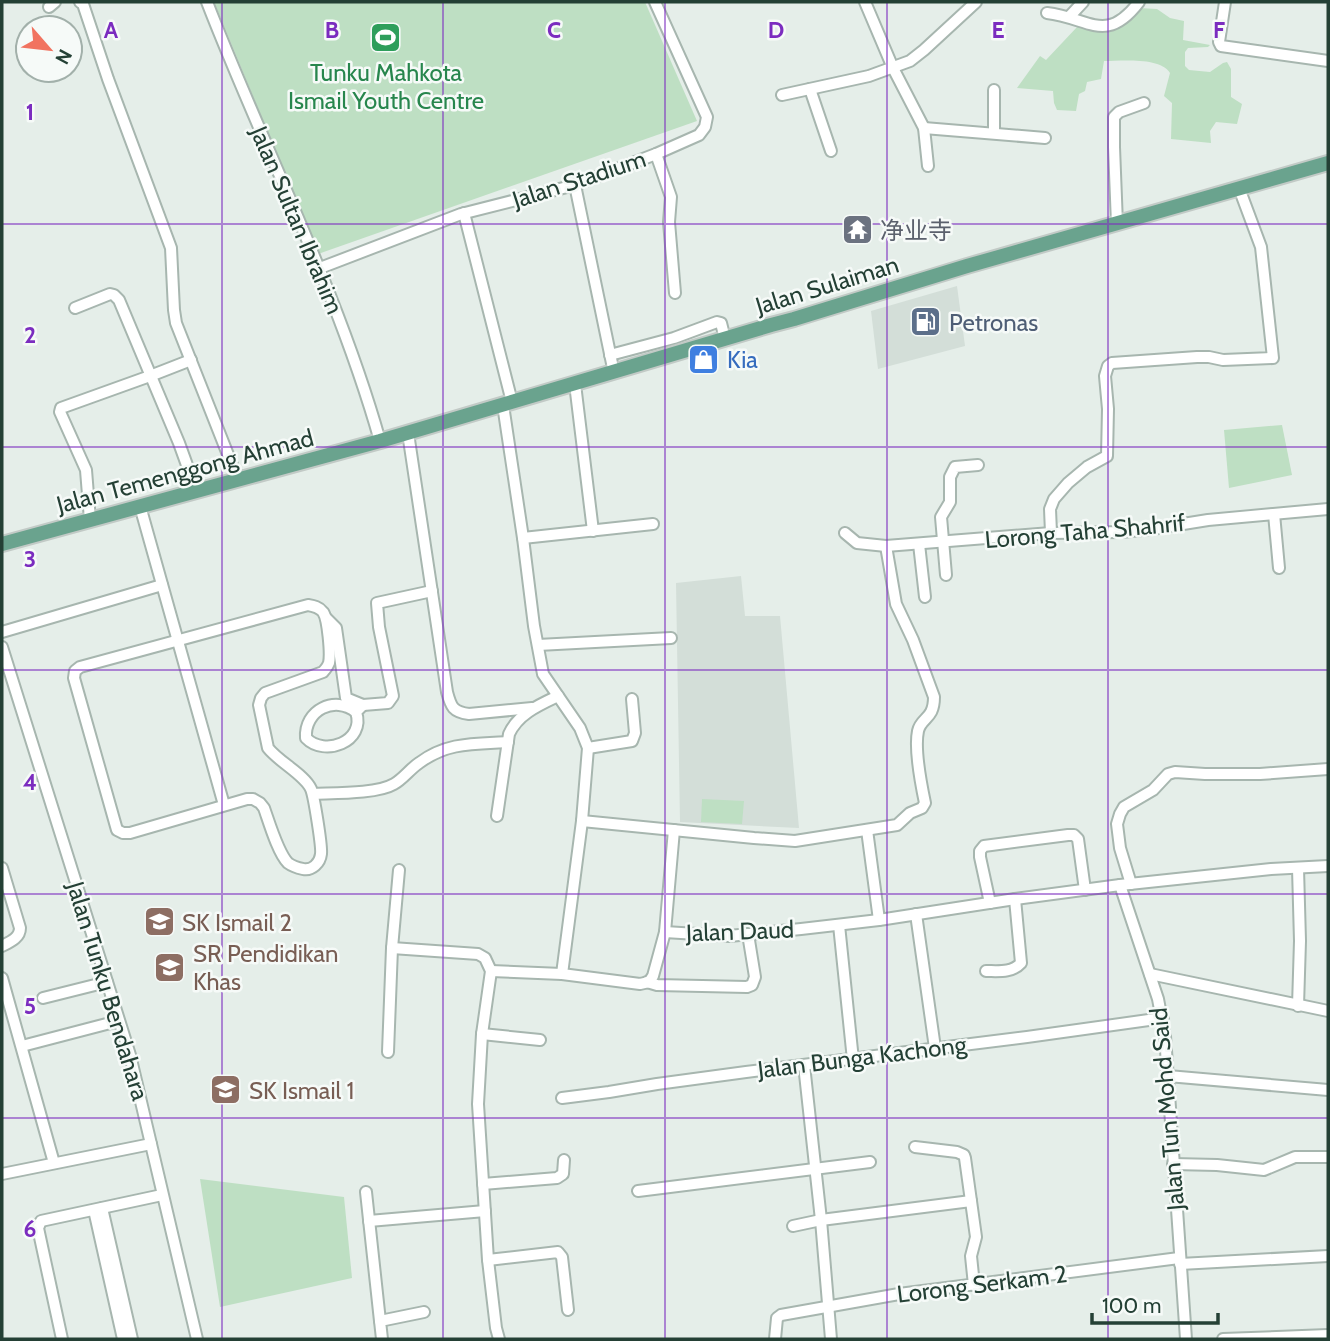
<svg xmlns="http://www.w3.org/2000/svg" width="1330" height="1341" viewBox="0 0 1330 1341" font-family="Cabin,'Noto Sans SC',sans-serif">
<rect width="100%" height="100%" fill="#e5eee9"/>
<!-- built -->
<g fill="#d3ded8">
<path d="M957,286L965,346L878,369L871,311Z"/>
<path d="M741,576L745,616H780L799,828L680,822L676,583Z"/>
</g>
<!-- green -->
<g fill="#bedfc3">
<path d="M214,2H645L697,121L318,254Z"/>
<path d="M1139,8L1157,9L1170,18L1184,21L1183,40L1210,45L1208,47L1188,48L1185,52V66L1189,70L1210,72L1223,63L1227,62L1231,69V97L1242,104L1237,124L1216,122L1210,131L1211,143L1171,139L1172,103L1164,96L1170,73C1160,57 1122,61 1104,61L1101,79L1087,82L1085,91L1079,94L1076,111L1057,110L1054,103L1053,91L1017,88L1040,56L1046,60L1078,26L1104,33L1114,30Z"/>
<path d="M1282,425L1292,475L1229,488L1224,430Z"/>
<path d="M702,799L744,801L742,824L701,822Z"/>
<path d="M200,1179L344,1197L352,1278L220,1307Z"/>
</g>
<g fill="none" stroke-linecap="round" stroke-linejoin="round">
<defs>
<g id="minor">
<path d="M80,2L83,4L108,79L171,248L174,310L176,323L238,480"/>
<path d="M207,2C264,149 337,289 380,441"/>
<path d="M865,2L893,68L924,128L928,166"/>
<path d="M1225,2L1219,42L1221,46L1328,61"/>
<path d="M49,7L55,2"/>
<path d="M1047,13C1090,18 1106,45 1139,2"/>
<path d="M1069,17L1083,2"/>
<path d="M810,89L831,151"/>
<path d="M994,90V133"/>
<path d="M782,95L869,76L910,61L924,50L976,2"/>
<path d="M924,128L1045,138"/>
<path d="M656,154L671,197L669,222L675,293"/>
<path d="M575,185L614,373"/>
<path d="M464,213L512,402"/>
<path d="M1117,224L1114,147V117L1119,112L1144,103"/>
<path d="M320,268L461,214L575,185L656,154L699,135L705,127L707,117L655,2"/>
<path d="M75,308L110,294L114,295L119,300L179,443L196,490"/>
<path d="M610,355L674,338L717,322L721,323L725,339"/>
<path d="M575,384L593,531"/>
<path d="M503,405L523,538L534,626L543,674L580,728L588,748L582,821L562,974L640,984L649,982L653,976L665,932L674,830"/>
<path d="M408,433L447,692C451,707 453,712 469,714L532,708"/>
<path d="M140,506L224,805"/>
<path d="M1274,514L1279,568"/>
<path d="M90,520L86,470L60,412L61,408L150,376L191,360"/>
<path d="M845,533L857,543L886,546L1051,533L1121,532L1152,529L1208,520L1328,509"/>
<path d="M1051,533L1050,509L1054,499L1068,483L1087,467L1107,456L1108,409L1105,376L1108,366L1112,363L1197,357H1209L1223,360L1273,358L1261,247L1239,188"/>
<path d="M523,538L653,524"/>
<path d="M919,544L925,597"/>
<path d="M946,575L941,517L950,502V477L955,467L978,465"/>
<path d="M308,605C314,606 319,607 323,612C328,619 331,654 329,663C327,668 326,668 323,672L265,693L261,698L259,705L268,748C279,762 305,775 311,789C314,796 322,846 321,854C320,863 312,871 303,869C298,868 292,866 288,863C278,853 269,822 264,808L260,803L253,799H247L130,833H123L117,830L74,678L75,671L80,667Z"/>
<path d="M326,618L336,628L346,698L363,705L388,703L393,696L379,627L377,603L432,591"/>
<path d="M2,632L162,585"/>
<path d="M538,645L671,638"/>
<path d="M2,647L130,1055L197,1339"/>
<path d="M356,712C335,695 304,710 306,738C324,757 366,742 356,712L363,705"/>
<path d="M588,748L632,741L635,733L632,699"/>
<path d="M313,794C333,793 377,794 394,784C403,779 410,769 419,763C447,742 474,744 508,742"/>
<path d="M497,816L509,734C518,714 539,705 558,696"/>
<path d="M582,821L754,838L795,841L897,825L910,813L922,808L925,803C921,784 914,750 918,731C921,717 934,720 934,697L913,640L896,604L886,546"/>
<path d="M867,830L879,920"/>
<path d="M2,868L20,928C20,938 10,942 2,946"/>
<path d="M1298,868L1300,941L1298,1006"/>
<path d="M1131,884L1120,848L1117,824L1120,814L1124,807L1153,790L1168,774L1175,772L1205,774H1260L1328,769"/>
<path d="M1120,885L1158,999L1165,1036L1186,1339"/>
<path d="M990,903L980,857V851L984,846L1068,835H1074L1078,839L1085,890"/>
<path d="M916,914L935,1048"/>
<path d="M839,925L853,1060"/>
<path d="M665,932L729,936L801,929L879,920L1015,899L1120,885L1271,869L1328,866"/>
<path d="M392,948L478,954L485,958L491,971L482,1034L478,1104L488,1260L496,1328L499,1339"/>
<path d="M491,971L562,974"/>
<path d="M986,971C998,971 1012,973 1021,963L1015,899"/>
<path d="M1150,974L1328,1011"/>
<path d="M2,978L54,1163"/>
<path d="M647,982L657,985L747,987L752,985L755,977L748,934"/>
<path d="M43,998L107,982"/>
<path d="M482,1034L540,1040"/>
<path d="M22,1046L118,1021"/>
<path d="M388,1052L392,948L399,870"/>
<path d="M804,1065L821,1220L831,1339"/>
<path d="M1168,1076L1328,1090"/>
<path d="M562,1098L609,1092L657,1084L746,1072L1027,1037L1163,1018"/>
<path d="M915,1147L957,1152L964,1155L965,1158L976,1237L971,1256L974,1285"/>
<path d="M1173,1164L1217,1165L1264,1170L1295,1157H1328"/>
<path d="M2,1174L151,1144"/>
<path d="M483,1184L557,1178L563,1174L564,1160"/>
<path d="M638,1191L870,1162"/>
<path d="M366,1192L380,1321"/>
<path d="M102,1208L132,1339"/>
<path d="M94,1210L123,1339"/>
<path d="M369,1221L485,1211"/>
<path d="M793,1226L821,1220L971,1201"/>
<path d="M488,1260L558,1252L562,1257L568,1310"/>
<path d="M1180,1264L1328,1256"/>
<path d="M62,1339L38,1228L41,1221L162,1195"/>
<path d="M382,1339L380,1321L424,1312"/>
<path d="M775,1339L777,1318L781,1315L899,1294L1179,1258"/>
<path d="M1223,1339L1328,1335"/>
</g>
<path id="major" d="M2,544L380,441L771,325L794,319L967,266L1328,163"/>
</defs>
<!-- minor casing -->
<use href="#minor" stroke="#a7b6af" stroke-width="14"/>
<!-- major casing -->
<use href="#major" stroke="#c2cac6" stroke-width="18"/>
<!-- minor -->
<use href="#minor" stroke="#fff" stroke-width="10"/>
<!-- major -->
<use href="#major" stroke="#6aa38e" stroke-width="14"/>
</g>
<!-- grid -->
<path fill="none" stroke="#7b2cbf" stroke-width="2" stroke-opacity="0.55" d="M222,2V1339M443,2V1339M665,2V1339M887,2V1339M1108,2V1339M2,224H1328M2,447H1328M2,670H1328M2,894H1328M2,1118H1328"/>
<!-- icons -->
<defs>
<symbol id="stadium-square" viewBox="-11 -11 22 22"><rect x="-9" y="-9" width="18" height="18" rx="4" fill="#2e9e5b" stroke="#f6faf8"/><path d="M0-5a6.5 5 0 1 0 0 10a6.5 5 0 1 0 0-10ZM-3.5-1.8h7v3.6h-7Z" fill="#fff"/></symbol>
<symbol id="temple-square" viewBox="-11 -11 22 22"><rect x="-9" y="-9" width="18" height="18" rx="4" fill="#6b7280" stroke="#f6faf8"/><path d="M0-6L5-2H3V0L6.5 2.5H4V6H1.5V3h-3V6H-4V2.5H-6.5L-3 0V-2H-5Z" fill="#fff"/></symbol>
<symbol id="fuel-square" viewBox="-11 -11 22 22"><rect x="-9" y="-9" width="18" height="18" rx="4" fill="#5c6f8a" stroke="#f6faf8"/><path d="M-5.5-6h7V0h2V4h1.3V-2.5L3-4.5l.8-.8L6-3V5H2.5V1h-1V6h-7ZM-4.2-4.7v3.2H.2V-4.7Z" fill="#fff"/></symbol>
<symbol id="shop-square" viewBox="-11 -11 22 22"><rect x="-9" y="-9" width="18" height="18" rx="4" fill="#3f7fe0" stroke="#f6faf8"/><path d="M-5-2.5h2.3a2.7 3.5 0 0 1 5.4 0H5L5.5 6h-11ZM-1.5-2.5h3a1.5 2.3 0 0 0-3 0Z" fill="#fff"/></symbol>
<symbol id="school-square" viewBox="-11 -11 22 22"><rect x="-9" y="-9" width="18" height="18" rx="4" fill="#8d6e63" stroke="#f6faf8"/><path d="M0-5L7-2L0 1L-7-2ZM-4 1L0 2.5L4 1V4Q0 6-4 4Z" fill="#fff"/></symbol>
</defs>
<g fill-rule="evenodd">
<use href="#stadium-square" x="368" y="20" width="35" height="35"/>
<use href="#temple-square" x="840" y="212" width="35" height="35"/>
<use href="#fuel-square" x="908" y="304" width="35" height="35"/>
<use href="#shop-square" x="686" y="342" width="35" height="35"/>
<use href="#school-square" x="142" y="904" width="35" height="35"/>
<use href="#school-square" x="152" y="950" width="35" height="35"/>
<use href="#school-square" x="208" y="1072" width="35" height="35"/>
</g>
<g text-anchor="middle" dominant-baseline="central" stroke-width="5" stroke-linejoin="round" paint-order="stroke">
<!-- leisure labels -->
<g font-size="24" fill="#27864d" stroke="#f6faf8">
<text x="386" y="72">Tunku Mahkota<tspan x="386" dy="28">Ismail Youth Centre</tspan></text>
</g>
<!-- street labels -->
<g font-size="24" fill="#244035" stroke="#f6faf8">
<text transform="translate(579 179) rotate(-18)">Jalan Stadium</text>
<text transform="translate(297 220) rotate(67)">Jalan Sultan Ibrahim</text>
<text transform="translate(827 285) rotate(-17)">Jalan Sulaiman</text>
<text transform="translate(185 471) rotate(-15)">Jalan Temenggong Ahmad</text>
<text transform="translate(1085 531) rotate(-5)">Lorong Taha Shahrif</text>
<text transform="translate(740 931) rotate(-2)">Jalan Daud</text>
<text transform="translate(108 991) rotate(73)">Jalan Tunku Bendahara</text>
<text transform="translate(862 1057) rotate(-7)">Jalan Bunga Kachong</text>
<text transform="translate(1167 1109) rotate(-95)">Jalan Tun Mohd Said</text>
<text transform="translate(982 1284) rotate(-7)">Lorong Serkam 2</text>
</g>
<!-- worship labels -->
<g font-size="24" fill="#5b616d" stroke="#f6faf8" text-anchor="start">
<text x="880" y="230">净业寺</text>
</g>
<!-- service labels -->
<g font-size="24" fill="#4e5e75" stroke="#f6faf8" text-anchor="start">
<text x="949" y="322">Petronas</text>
</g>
<!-- shop labels -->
<g font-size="24" fill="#366cbe" stroke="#f6faf8" text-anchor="start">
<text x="727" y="359">Kia</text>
</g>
<!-- education labels -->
<g font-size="24" fill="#785e54" stroke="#f6faf8" text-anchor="start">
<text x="182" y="922">SK Ismail 2</text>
<text x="193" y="953">SR Pendidikan<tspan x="193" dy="28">Khas</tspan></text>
<text x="249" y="1090">SK Ismail 1</text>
</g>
</g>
<g font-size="23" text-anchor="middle" font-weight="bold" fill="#7b2cbf" stroke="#f6faf8" stroke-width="5" stroke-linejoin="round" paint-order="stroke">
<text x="111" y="38">A</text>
<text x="332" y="38">B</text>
<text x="554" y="38">C</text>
<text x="776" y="38">D</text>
<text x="998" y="38">E</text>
<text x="1219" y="38">F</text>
<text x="30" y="120">1</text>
<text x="30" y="343">2</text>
<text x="30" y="567">3</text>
<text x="30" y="790">4</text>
<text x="30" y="1014">5</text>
<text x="30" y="1237">6</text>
</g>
<!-- border -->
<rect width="1330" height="1341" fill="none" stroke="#244035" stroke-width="7"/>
<!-- north arrow -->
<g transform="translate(49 49) rotate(118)"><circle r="33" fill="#f6faf8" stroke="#a2b0aa" stroke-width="2"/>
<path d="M0-5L12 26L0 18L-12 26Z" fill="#f17360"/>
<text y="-10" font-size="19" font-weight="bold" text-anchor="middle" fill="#244035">N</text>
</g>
<!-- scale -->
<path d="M1092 1313v10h126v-10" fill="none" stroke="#244035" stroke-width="3.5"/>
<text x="1102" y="1313" font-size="21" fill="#244035" stroke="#f6faf8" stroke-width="5" paint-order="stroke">100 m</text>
</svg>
